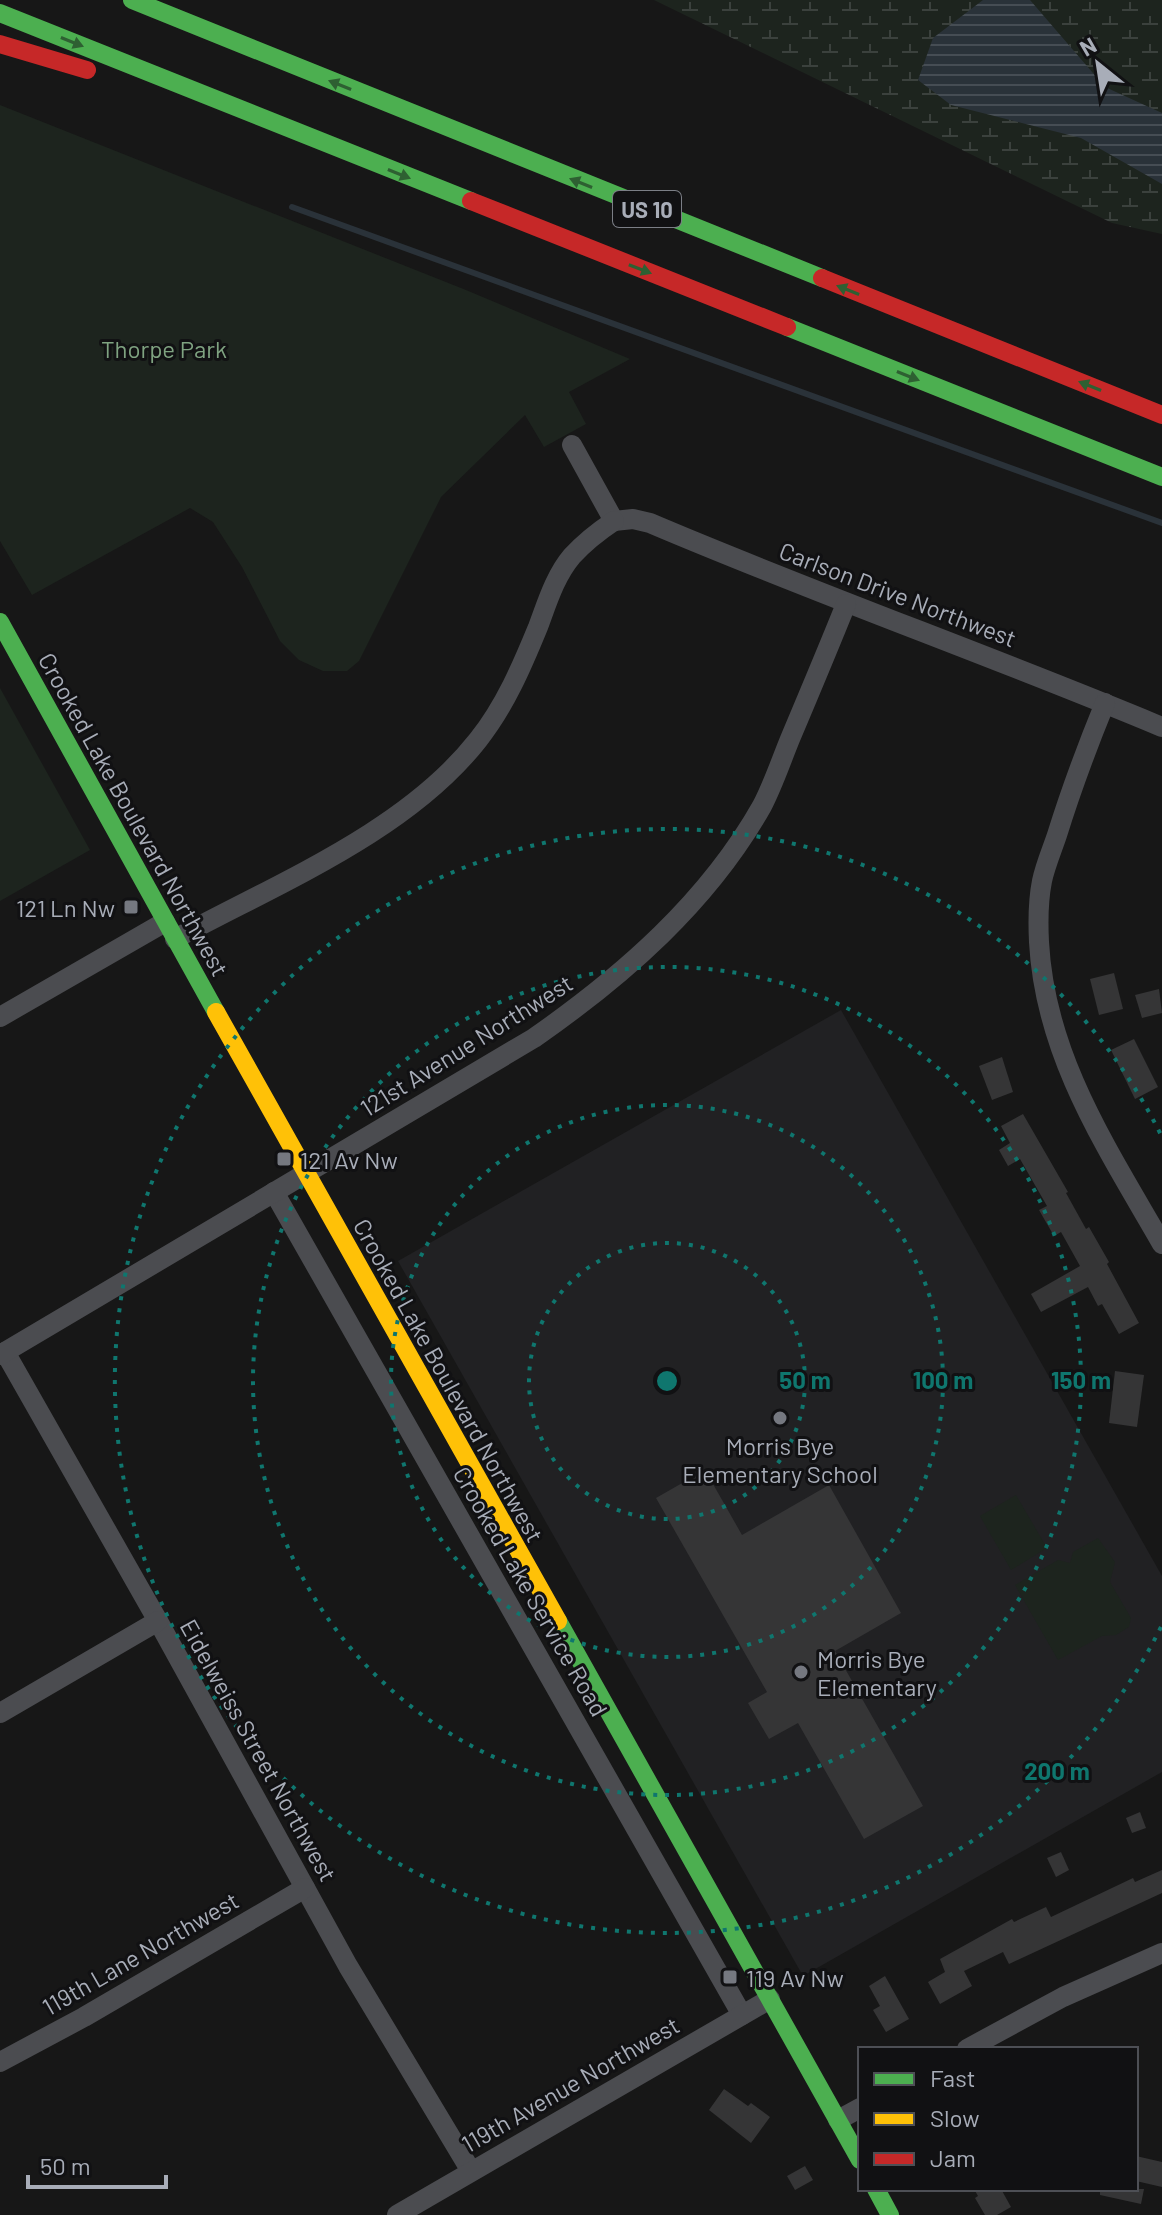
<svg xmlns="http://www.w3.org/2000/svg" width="1162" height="2215" viewBox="0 0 1162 2215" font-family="Barlow,sans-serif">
<defs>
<pattern id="wetland-marsh" width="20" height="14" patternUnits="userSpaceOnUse" patternTransform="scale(2)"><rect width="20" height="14" fill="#1d241e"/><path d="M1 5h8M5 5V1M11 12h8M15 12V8" fill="none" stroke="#3b413d"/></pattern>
<pattern id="water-rules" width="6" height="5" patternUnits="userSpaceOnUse" patternTransform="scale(2)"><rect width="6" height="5" fill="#2a3239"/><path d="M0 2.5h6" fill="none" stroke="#464d54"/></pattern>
</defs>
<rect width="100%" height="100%" fill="#171717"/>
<!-- built -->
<path fill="#212123" d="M841,1010L1162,1576V1772L803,1976L398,1261Z"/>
<!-- wetland -->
<path fill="url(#wetland-marsh)" d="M654,0H1162V234L1112,223Z"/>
<!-- park -->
<g fill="#1d241e">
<path d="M0,105L466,290L630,359L569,392L586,424L544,447L525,415L441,497L359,661L347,671H323L299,660L280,641L242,567L213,522L190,508L32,595L0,541Z"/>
<path d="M0,688L90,850L0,901Z"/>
<path d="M1016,1495L1047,1548L1011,1570L980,1516Z"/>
<path d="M1098,1538L1115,1562L1110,1582L1131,1618L1129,1627L1116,1635L1102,1636L1058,1660L1015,1585L1058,1560L1070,1563L1073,1552Z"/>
</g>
<!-- water -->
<path fill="url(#water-rules)" d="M983,0H1030L1105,87L1162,113V184L1081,138L951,105L918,80L933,38Z"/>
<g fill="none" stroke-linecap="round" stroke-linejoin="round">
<!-- stream -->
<path stroke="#2a3239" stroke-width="6" d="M292,207L1162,523"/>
</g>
<!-- building -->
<g fill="#353536">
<path d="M1114,973L1123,1009L1099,1015L1090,979Z"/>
<path d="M1159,989L1162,1013L1142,1018L1135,995Z"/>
<path d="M1134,1039L1158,1087L1135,1099L1111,1050Z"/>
<path d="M1002,1057L1013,1092L992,1100L979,1066Z"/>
<path d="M1023,1114L1068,1192L1066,1193L1086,1229L1089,1227L1109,1262L1107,1264L1139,1323L1119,1334L1102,1304L1098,1306L1088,1287L1041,1312L1031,1294L1080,1266L1061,1232L1054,1236L1039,1210L1047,1206L1020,1159L1008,1166L999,1150L1010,1143L1001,1126Z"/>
<path d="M1115,1371L1144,1375L1137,1427L1109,1423Z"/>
<path d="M705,1470L742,1535L829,1485L901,1613L835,1651L923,1806L864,1839L798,1723L769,1739L748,1703L767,1692L656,1498Z"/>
<path d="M1140,1812L1146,1828L1132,1833L1126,1818Z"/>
<path d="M1061,1852L1069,1870L1056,1877L1047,1858Z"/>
<path d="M1162,1870V1893L1009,1964L1003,1952L964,1971L972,1986L940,2004L928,1982L945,1972L940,1959L1012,1919L1014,1922L1046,1907L1051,1917L1133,1878L1135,1882Z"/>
<path d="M885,1976L909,2019L886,2032L873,2010L880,2006L869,1986Z"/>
<path d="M724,2089L748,2106L751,2103L770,2117L751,2143L709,2110Z"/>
<path d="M1136,2156L1162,2162V2187L1136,2181Z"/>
<path d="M805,2166L813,2180L795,2190L787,2176Z"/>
<path d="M974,2189H1001L1011,2207L997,2215H985L975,2198L978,2196Z"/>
<path d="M1100,2189H1144L1141,2204L1100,2195Z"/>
</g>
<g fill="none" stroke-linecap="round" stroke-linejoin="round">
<!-- street -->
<g stroke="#4b4c50" stroke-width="20">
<path d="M572,445L614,521"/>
<path d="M614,521L633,519L650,523C819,595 992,656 1162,727"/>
<path d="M1105,703C1087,747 1071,790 1057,835C1052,850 1045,866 1042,881C1038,901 1038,922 1039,942C1045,1056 1107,1148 1162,1244"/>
<path d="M175,939C276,884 406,832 478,740C505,706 522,666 538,627C547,603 555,576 572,556C584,543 599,531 614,521"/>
<path d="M0,1017L165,922"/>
<path d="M274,1192L742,2015"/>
<path d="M5,1352L158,1621L348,1966L471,2171"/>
<path d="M0,1355L534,1038C623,976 708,902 762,806C773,785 781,761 790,739C809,694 828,649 846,604"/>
<path d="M0,1713L158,1621"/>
<path d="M967,2049L1063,1997L1162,1953"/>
<path d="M0,2062L84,2017L305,1888"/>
<path d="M838,2120L860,2108"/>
<path d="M397,2215L770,1999"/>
</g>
<!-- fast -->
<g stroke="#4caf50" stroke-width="18">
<path d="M132,0L822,278"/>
<path d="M0,13L471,201"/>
<path d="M787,327L1162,477"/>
<path d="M0,622L216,1012"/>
<path d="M558,1621L860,2160"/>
<path d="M876,2189L890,2215"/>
</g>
<!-- slow -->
<path stroke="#ffc107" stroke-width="18" d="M216,1012L558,1621"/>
<!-- jam -->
<g stroke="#c62828" stroke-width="18">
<path d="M0,44L87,70"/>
<path d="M471,201L787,327"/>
<path d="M822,278L1162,415"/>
</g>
</g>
<!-- one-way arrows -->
<defs><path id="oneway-solid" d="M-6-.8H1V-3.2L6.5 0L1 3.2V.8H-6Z" transform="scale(2)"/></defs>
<g fill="#2e6032">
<use href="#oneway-solid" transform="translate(72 42) rotate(22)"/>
<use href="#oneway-solid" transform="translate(340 85) rotate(-158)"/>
<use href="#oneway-solid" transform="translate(399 174) rotate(22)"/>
<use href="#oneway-solid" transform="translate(581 183) rotate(-158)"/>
<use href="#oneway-solid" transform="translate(640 269) rotate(21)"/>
<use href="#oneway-solid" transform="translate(848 290) rotate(-158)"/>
<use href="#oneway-solid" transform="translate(908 376) rotate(22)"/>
<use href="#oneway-solid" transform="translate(1090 386) rotate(-158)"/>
</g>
<!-- distance rings -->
<g fill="none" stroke="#0f766e" stroke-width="4" stroke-dasharray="4 8">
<circle cx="667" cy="1381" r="138"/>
<circle cx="667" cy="1381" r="276"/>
<circle cx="667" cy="1381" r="414"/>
<path d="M1161 1627A552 552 0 1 1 1161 1135"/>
</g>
<!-- markers -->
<g fill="#757880" stroke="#111113" stroke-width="3">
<rect x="123" y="899" width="16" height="16" rx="4"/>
<rect x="276" y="1151" width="16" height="16" rx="4"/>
<circle cx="780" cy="1418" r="8"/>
<circle cx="801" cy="1672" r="8"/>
<rect x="722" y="1969" width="16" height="16" rx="4"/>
</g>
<g text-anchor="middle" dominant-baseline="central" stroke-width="6" stroke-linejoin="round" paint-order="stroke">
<!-- shield labels -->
<rect fill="#111113" stroke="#7b7e86" stroke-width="2" x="613" y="191" width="68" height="36" rx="6"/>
<g font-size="22" font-weight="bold" fill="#a8adb8">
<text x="647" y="209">US 10</text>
</g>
<!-- park labels -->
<g font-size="24" fill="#7fa381" stroke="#111113">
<text x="164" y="348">Thorpe Park</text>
</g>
<!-- street labels -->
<g font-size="24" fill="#a8adb8" stroke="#111113">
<text transform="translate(898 594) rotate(21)">Carlson Drive Northwest</text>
<text transform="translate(134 814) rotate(61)">Crooked Lake Boulevard Northwest</text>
<text transform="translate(466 1045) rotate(-32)">121st Avenue Northwest</text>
<text transform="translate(449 1380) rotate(61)">Crooked Lake Boulevard Northwest</text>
<text transform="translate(531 1591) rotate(60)">Crooked Lake Service Road</text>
<text transform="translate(259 1750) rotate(61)">Eidelweiss Street Northwest</text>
<text transform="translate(140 1953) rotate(-30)">119th Lane Northwest</text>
<text transform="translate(570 2084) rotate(-30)">119th Avenue Northwest</text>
</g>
<!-- poi labels -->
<g font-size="24" fill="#a8adb8" stroke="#111113" text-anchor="start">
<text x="115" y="907" text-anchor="end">121 Ln Nw</text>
<text x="300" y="1159">121 Av Nw</text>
<text x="780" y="1445" text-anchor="middle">Morris Bye<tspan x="780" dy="28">Elementary School</tspan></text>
<text x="817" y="1658">Morris Bye<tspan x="817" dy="28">Elementary</tspan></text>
<text x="746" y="1977">119 Av Nw</text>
</g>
</g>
<circle cx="667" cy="1381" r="12" fill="#0f766e" stroke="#111113" stroke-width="4"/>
<g font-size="24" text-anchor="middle" font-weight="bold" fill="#0f766e" stroke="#111113" stroke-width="6" stroke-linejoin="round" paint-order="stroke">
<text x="805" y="1389">50 m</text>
<text x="943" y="1389">100 m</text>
<text x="1081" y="1389">150 m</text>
<text x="1057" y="1780">200 m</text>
</g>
<!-- legend -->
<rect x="858" y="2047" width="280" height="144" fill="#111113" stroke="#4d4f55" stroke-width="2"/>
<rect x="874" y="2073" width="40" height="12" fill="#4caf50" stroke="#4d4f55" stroke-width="2"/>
<text x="930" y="2087" font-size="24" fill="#a8adb8">Fast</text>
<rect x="874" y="2113" width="40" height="12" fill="#ffc107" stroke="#4d4f55" stroke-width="2"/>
<text x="930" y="2127" font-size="24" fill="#a8adb8">Slow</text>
<rect x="874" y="2153" width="40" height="12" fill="#c62828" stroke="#4d4f55" stroke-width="2"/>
<text x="930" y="2167" font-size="24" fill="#a8adb8">Jam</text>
<!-- north arrow -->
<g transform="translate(1098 64) rotate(330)" stroke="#111113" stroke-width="6" paint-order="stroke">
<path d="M0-6L14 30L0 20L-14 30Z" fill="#a8adb8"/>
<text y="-12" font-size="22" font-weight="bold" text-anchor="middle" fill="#a8adb8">N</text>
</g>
<!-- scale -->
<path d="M28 2175v12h138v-12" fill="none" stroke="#a8adb8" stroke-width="4"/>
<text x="40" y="2175" font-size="24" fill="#a8adb8" stroke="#111113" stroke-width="6" paint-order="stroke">50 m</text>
</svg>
